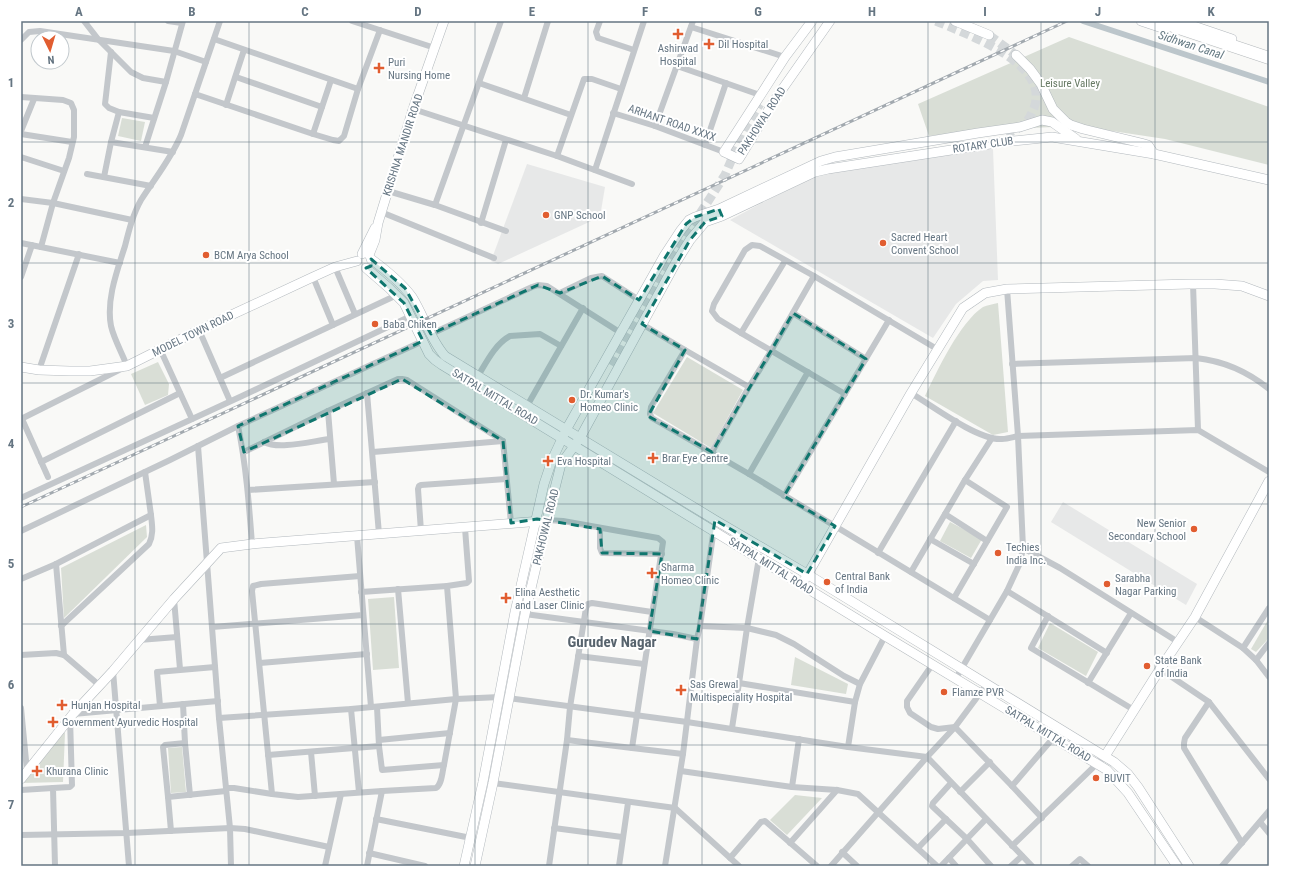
<svg xmlns="http://www.w3.org/2000/svg" width="1290" height="887" viewBox="0 0 1290 887" font-family="'Roboto Condensed',sans-serif">
<rect width="100%" height="100%" fill="#f9f9f7"/>
<!-- built -->
<g fill="#e7e8e8">
<path d="M993,149L998,280L983,281L956,304L933,338L730,220L816,174L928,154Z"/>
<path d="M527,164L605,187L600,217L498,264L491,261Z"/>
<path d="M1063,502L1197,584L1186,605L1051,522Z"/>
</g>
<!-- green -->
<g fill="#d9ded6">
<path d="M1069,37L1269,107V165L1165,139L1079,126L981,130L929,136L918,104Z"/>
<path d="M122,118L145,122L141,141L118,136Z"/>
<path d="M998,303L1008,432L993,435L925,396C937,371 960,322 983,307C987,305 994,304 998,303Z"/>
<path d="M687,357L743,390L711,448L653,413Z"/>
<path d="M158,362L169,384L168,395L145,405L131,374Z"/>
<path d="M950,522L982,539L971,558L940,541Z"/>
<path d="M146,525L147,537L64,618L61,568Z"/>
<path d="M394,597L399,668L373,670L368,599Z"/>
<path d="M1269,618V638L1256,652L1251,649Z"/>
<path d="M1050,623L1098,652L1086,676L1038,648Z"/>
<path d="M795,657L848,684L846,694L791,685Z"/>
<path d="M63,732L65,733L63,782L21,783Z"/>
<path d="M182,747L186,792L171,793L168,748Z"/>
<path d="M795,795L822,798L787,835L770,820Z"/>
</g>
<g fill="none" stroke-linecap="round" stroke-linejoin="round">
<!-- canal -->
<path stroke="#bcc6cb" stroke-width="6" d="M1083,21L1269,82"/>
<!-- secondary-tunnel -->
<g stroke="#d4d8da" stroke-width="9" stroke-dasharray="9 4.5" stroke-linecap="butt">
<path d="M936,21C966,34 1051,63 1034,108C1027,125 1023,127 1006,134"/>
<path d="M989,35L1016,55"/>
<path d="M611,365L663,271L725,175L746,126L760,104"/>
</g>
<defs>
<g id="secondary">
<path d="M812,21L785,57L724,152L739,159L774,101L830,21"/>
<path d="M955,21L989,35"/>
<path d="M1141,21L1165,29"/>
<path d="M1179,21L1232,39"/>
<path d="M1016,55L1030,69L1041,84L1053,109L1066,122L1071,125L1083,129L1141,143L1148,145L1154,154"/>
<path d="M362,254L375,228"/>
<path d="M369,255L375,240L378,223L413,109L444,21"/>
<path d="M371,259C386,270 401,282 412,297C424,316 430,339 445,356L715,520L807,574L1114,762L1128,774L1138,787L1189,866"/>
<path d="M366,268L389,288L404,303L429,354L435,360L442,365L885,636L1107,770L1128,793L1177,866"/>
<path d="M21,367L39,370L70,371H90L127,366L199,330L313,277L335,267L357,261"/>
<path d="M805,579L911,393L963,308L985,293L1007,289L1190,284H1215L1242,286L1269,296"/>
<path d="M1105,756L1160,669L1195,617L1269,481"/>
<path d="M21,779L73,714L113,671L174,599L221,548L252,544L541,521"/>
<path d="M464,866L483,782L515,612L544,484L552,460L566,430L664,256L681,230L689,220L695,217L719,209L821,161L835,157L978,133L1020,127L1042,120L1052,122L1076,139"/>
<path d="M475,866L493,783L525,614L547,520L561,464L580,438L675,264L690,240L705,222L722,216L815,172L828,169L1003,142L1052,137L1154,154L1269,180"/>
</g>
<path id="highway" d="M1158,21L1269,58"/>
</defs>
<!-- secondary casing -->
<use href="#secondary" stroke="#b3b9be" stroke-width="10"/>
<!-- highway casing -->
<use href="#highway" stroke="#b4b8bc" stroke-width="13"/>
<!-- street -->
<g stroke="#c3c7cb" stroke-width="6">
<path d="M84,21L98,39L131,72L143,78L166,82L183,21"/>
<path d="M168,21L182,23"/>
<path d="M352,21L435,48"/>
<path d="M600,21L596,32L598,38L634,50"/>
<path d="M691,27L785,57"/>
<path d="M214,39L358,89"/>
<path d="M21,40L29,32L40,31L174,51L206,62"/>
<path d="M111,52L105,104L109,108L119,112"/>
<path d="M677,66L760,95"/>
<path d="M236,77L322,107"/>
<path d="M479,83L571,115"/>
<path d="M195,94L313,134L333,140L339,141L344,136L358,89L380,30"/>
<path d="M21,97L63,100L71,103L74,110V137L69,158L53,203L41,247"/>
<path d="M524,98L548,21"/>
<path d="M226,105L244,50"/>
<path d="M413,109L557,156L632,184"/>
<path d="M613,113L655,126L724,152"/>
<path d="M655,126L693,21"/>
<path d="M21,131L34,99"/>
<path d="M21,134L72,142"/>
<path d="M313,134L331,80"/>
<path d="M111,142L173,152"/>
<path d="M705,145L726,83"/>
<path d="M145,147L166,82"/>
<path d="M557,156L584,79H592L621,89"/>
<path d="M21,157L64,171"/>
<path d="M595,170L644,21"/>
<path d="M87,174L151,186"/>
<path d="M104,177L111,142L119,112L154,118"/>
<path d="M388,191L435,205L506,231"/>
<path d="M21,199L53,203L132,220"/>
<path d="M435,205L501,21"/>
<path d="M381,212L494,258"/>
<path d="M481,223L506,140"/>
<path d="M21,243L120,263"/>
<path d="M335,267L355,314"/>
<path d="M814,276L760,246L752,245L745,250L714,304L712,311L718,319L741,333L845,394"/>
<path d="M21,277L32,245"/>
<path d="M313,277L333,325"/>
<path d="M1193,284L1198,430"/>
<path d="M560,293L591,278L602,276L639,300"/>
<path d="M793,313L866,359"/>
<path d="M642,324L685,350"/>
<path d="M199,330L230,401"/>
<path d="M741,333L785,261"/>
<path d="M431,334L532,287L538,285L547,286L621,333"/>
<path d="M160,349L192,419"/>
<path d="M1012,364L1196,358C1224,361 1247,371 1269,389"/>
<path d="M39,370L79,254"/>
<path d="M478,376C486,363 495,344 510,336L540,334L561,346"/>
<path d="M220,378L397,295"/>
<path d="M749,387L771,351L814,276L937,349"/>
<path d="M367,393L379,534"/>
<path d="M911,393C932,406 979,441 1002,439C1008,439 1013,437 1018,436L1198,430L1269,472"/>
<path d="M527,406L583,308"/>
<path d="M328,411L334,484"/>
<path d="M21,419L127,366C122,353 114,339 111,326C106,300 117,271 125,246C129,230 133,214 141,200C155,178 171,159 181,135L220,21"/>
<path d="M22,419L48,477"/>
<path d="M238,426C246,465 249,504 252,544"/>
<path d="M264,442C279,450 312,441 330,439"/>
<path d="M198,446L219,718L230,828L231,866"/>
<path d="M244,452L328,411L398,379H402L407,380L503,441L511,523"/>
<path d="M373,452L503,441"/>
<path d="M712,452L749,387L685,350L651,407L650,414L652,418L749,474L990,620"/>
<path d="M41,462L180,393"/>
<path d="M749,474L808,372"/>
<path d="M965,480L992,438"/>
<path d="M248,490L375,482"/>
<path d="M784,496L889,320"/>
<path d="M21,498L242,396L411,316"/>
<path d="M945,514L987,541"/>
<path d="M547,520L563,521L658,538L663,542L632,748L683,754"/>
<path d="M600,529V548L602,553L662,554"/>
<path d="M21,531L170,460L238,426L423,341"/>
<path d="M421,531L418,489L419,486L421,485L506,479"/>
<path d="M357,536L371,707"/>
<path d="M930,539L974,564"/>
<path d="M1023,548L1060,568L1178,642"/>
<path d="M878,553L956,421"/>
<path d="M759,558L747,628L739,683L855,702"/>
<path d="M56,564L64,655"/>
<path d="M911,572L965,480L1007,507L954,598"/>
<path d="M360,576L261,584L253,586L252,591L272,794L298,797L382,791L367,866"/>
<path d="M21,579L56,564L151,515L145,472"/>
<path d="M398,589L408,703"/>
<path d="M1007,591L1107,653"/>
<path d="M361,592L447,586"/>
<path d="M174,599L180,669"/>
<path d="M525,614L673,634L697,639"/>
<path d="M1048,616L1031,648L1134,710"/>
<path d="M1195,617L1243,648L1269,608"/>
<path d="M61,626L149,544C154,534 152,525 151,515"/>
<path d="M700,626L747,628L776,635L794,644L844,676L860,684"/>
<path d="M212,627L363,615"/>
<path d="M885,636L860,684L855,702L848,747L927,757L1032,866"/>
<path d="M139,640L177,637"/>
<path d="M1243,648L1256,660L1269,677"/>
<path d="M21,655L56,653L64,655L99,685"/>
<path d="M578,656L644,664"/>
<path d="M1256,660L1269,643"/>
<path d="M260,663L367,654"/>
<path d="M932,665L907,701V707L910,713L931,727L938,729L955,727L1012,786L1042,818"/>
<path d="M1160,669L1209,702L1269,779"/>
<path d="M113,671L129,866"/>
<path d="M956,678L1007,591L1020,563L1023,548L1018,436L1007,289"/>
<path d="M1088,683L1131,613"/>
<path d="M1209,702L1185,738L1184,743V748L1242,843"/>
<path d="M183,704L185,743"/>
<path d="M160,706L157,672L215,667"/>
<path d="M377,707L379,746L382,770L444,765L456,699L447,586L467,583L469,581L465,528"/>
<path d="M21,708L27,771"/>
<path d="M351,709L359,792"/>
<path d="M73,714L218,701"/>
<path d="M219,718L351,709L456,699L500,697L687,722L848,747"/>
<path d="M732,728L739,683"/>
<path d="M379,740L450,733"/>
<path d="M567,740L632,748"/>
<path d="M311,752L315,796"/>
<path d="M268,755L379,746"/>
<path d="M681,771L792,787L837,790L858,794L937,866"/>
<path d="M493,783L675,808L739,866"/>
<path d="M951,783L933,803L932,806L967,839L991,866"/>
<path d="M1012,786L1054,737"/>
<path d="M792,787L799,739"/>
<path d="M226,788H234L272,794"/>
<path d="M21,790L53,788"/>
<path d="M382,791L436,788C442,784 442,773 444,765"/>
<path d="M960,792L990,762"/>
<path d="M168,797L163,747L165,745L185,743L190,795"/>
<path d="M376,819L471,838"/>
<path d="M1260,822L1269,833"/>
<path d="M554,828L622,837"/>
<path d="M171,831L168,797L226,791"/>
<path d="M21,835L127,833L230,828L245,829L329,847"/>
<path d="M790,843L837,790"/>
<path d="M1012,846L1105,756"/>
<path d="M918,848L946,819"/>
<path d="M842,852L857,866"/>
<path d="M369,853L425,866"/>
<path d="M730,858L761,822L765,821L817,866"/>
<path d="M949,858L956,866"/>
<path d="M55,866L53,788L70,787L72,785L70,718"/>
<path d="M325,866L341,794"/>
<path d="M549,866L567,740L570,707L586,608L588,604L592,603L652,612"/>
<path d="M619,866L628,803"/>
<path d="M665,866L683,754L697,639L700,626L714,528"/>
<path d="M831,866L927,757L955,727L987,684"/>
<path d="M941,866L986,819"/>
<path d="M1011,866L1022,856"/>
<path d="M1072,866L1080,859L1088,866"/>
<path d="M1222,866L1269,811"/>
</g>
<!-- secondary -->
<use href="#secondary" stroke="#fff" stroke-width="9"/>
<!-- highway -->
<use href="#highway" stroke="#fff" stroke-width="12"/>
<defs>
<path id="rail" d="M21,507L1067,21"/>
</defs>
<!-- rail casing -->
<use href="#rail" stroke="#a2a9af" stroke-width="3"/>
<!-- rail -->
<use href="#rail" stroke="#fff" stroke-width="1.5" stroke-dasharray="4.5" stroke-linecap="butt"/>
</g>
<!-- marked area -->
<path fill="#0f766e" fill-opacity="0.2" stroke="#0f766e" stroke-width="3" stroke-dasharray="8 5" stroke-linejoin="round" d="M719,209L722,216L705,222L690,240L642,324L685,350L648,416L712,452L793,313L866,359L784,496L835,526L807,574L715,520L697,639L649,631L662,554L602,553L600,529L537,519L511,523L503,441L402,379L244,452L238,426L423,341L404,303L366,268L371,266V259L405,288L431,334L538,285L560,293L602,276L639,300L686,224L695,217Z"/>
<!-- grid -->
<path fill="none" stroke="#657582" stroke-width="1" stroke-opacity="0.55" d="M135,21V866M249,21V866M362,21V866M475,21V866M588,21V866M702,21V866M815,21V866M928,21V866M1041,21V866M1155,21V866M21,142H1269M21,263H1269M21,383H1269M21,504H1269M21,624H1269M21,745H1269"/>
<!-- markers -->
<g fill="#e15d30" stroke="#fff" stroke-width="1.5">
<path d="M676 28h4v4h4v4h-4v4h-4v-4h-4v-4h4z"/>
<path d="M707 38h4v4h4v4h-4v4h-4v-4h-4v-4h4z"/>
<path d="M377 62h4v4h4v4h-4v4h-4v-4h-4v-4h4z"/>
<circle cx="546" cy="215" r="4"/>
<circle cx="883" cy="243" r="4"/>
<circle cx="206" cy="255" r="4"/>
<circle cx="375" cy="324" r="4"/>
<circle cx="572" cy="400" r="4"/>
<path d="M651 452h4v4h4v4h-4v4h-4v-4h-4v-4h4z"/>
<path d="M546 455h4v4h4v4h-4v4h-4v-4h-4v-4h4z"/>
<circle cx="1194" cy="529" r="4"/>
<circle cx="998" cy="553" r="4"/>
<path d="M650 567h4v4h4v4h-4v4h-4v-4h-4v-4h4z"/>
<circle cx="827" cy="582" r="4"/>
<circle cx="1107" cy="584" r="4"/>
<path d="M504 592h4v4h4v4h-4v4h-4v-4h-4v-4h4z"/>
<circle cx="1147" cy="666" r="4"/>
<path d="M679 684h4v4h4v4h-4v4h-4v-4h-4v-4h4z"/>
<circle cx="944" cy="692" r="4"/>
<path d="M60 699h4v4h4v4h-4v4h-4v-4h-4v-4h4z"/>
<path d="M51 716h4v4h4v4h-4v4h-4v-4h-4v-4h4z"/>
<path d="M35 765h4v4h4v4h-4v4h-4v-4h-4v-4h4z"/>
<circle cx="1096" cy="778" r="4"/>
</g>
<g text-anchor="middle" dominant-baseline="central" stroke-width="4" stroke-linejoin="round" paint-order="stroke">
<!-- poi labels -->
<g font-size="11" fill="#657582" stroke="#fff" text-anchor="start">
<text x="718" y="44">Dil Hospital</text>
<text x="678" y="48" text-anchor="middle">Ashirwad<tspan x="678" dy="13">Hospital</tspan></text>
<text x="388" y="62">Puri<tspan x="388" dy="13">Nursing Home</tspan></text>
<text x="554" y="215">GNP School</text>
<text x="891" y="237">Sacred Heart<tspan x="891" dy="13">Convent School</tspan></text>
<text x="214" y="255">BCM Arya School</text>
<text x="383" y="324">Baba Chiken</text>
<text x="580" y="394">Dr. Kumar's<tspan x="580" dy="13">Homeo Clinic</tspan></text>
<text x="662" y="458">Brar Eye Centre</text>
<text x="557" y="461">Eva Hospital</text>
<text x="1186" y="523" text-anchor="end">New Senior<tspan x="1186" dy="13">Secondary School</tspan></text>
<text x="1006" y="547">Techies<tspan x="1006" dy="13">India Inc.</tspan></text>
<text x="661" y="567">Sharma<tspan x="661" dy="13">Homeo Clinic</tspan></text>
<text x="835" y="576">Central Bank<tspan x="835" dy="13">of India</tspan></text>
<text x="1115" y="578">Sarabha<tspan x="1115" dy="13">Nagar Parking</tspan></text>
<text x="515" y="592">Elina Aesthetic<tspan x="515" dy="13">and Laser Clinic</tspan></text>
<text x="1155" y="660">State Bank<tspan x="1155" dy="13">of India</tspan></text>
<text x="690" y="684">Sas Grewal<tspan x="690" dy="13">Multispeciality Hospital</tspan></text>
<text x="952" y="692">Flamze PVR</text>
<text x="71" y="705">Hunjan Hospital</text>
<text x="62" y="722">Government Ayurvedic Hospital</text>
<text x="46" y="771">Khurana Clinic</text>
<text x="1104" y="778">BUVIT</text>
</g>
<!-- park labels -->
<g font-size="11" fill="#677a64" stroke="#fff">
<text x="1070" y="83">Leisure Valley</text>
</g>
<!-- street labels -->
<g font-size="11" fill="#657582" stroke="#fff">
<text transform="translate(762 121) rotate(-57)">PAKHOWAL ROAD</text>
<text transform="translate(672 123) rotate(19)">ARHANT ROAD XXXX</text>
<text transform="translate(403 145) rotate(-72)">KRISHNA MANDIR ROAD</text>
<text transform="translate(983 145) rotate(-8)">ROTARY CLUB</text>
<text transform="translate(193 334) rotate(-26)">MODEL TOWN ROAD</text>
<text transform="translate(495 397) rotate(31)">SATPAL MITTAL ROAD</text>
<text transform="translate(546 527) rotate(-76)">PAKHOWAL ROAD</text>
<text transform="translate(771 566) rotate(32)">SATPAL MITTAL ROAD</text>
<text transform="translate(1048 734) rotate(31)">SATPAL MITTAL ROAD</text>
</g>
<!-- water labels -->
<g font-size="12" font-style="italic" fill="#657a83" stroke="#fff">
<text transform="translate(1191 45) rotate(18)">Sidhwan Canal</text>
</g>
<!-- district labels -->
<g font-size="15" font-weight="bold" fill="#57636d" stroke="#fff">
<text x="612" y="642">Gurudev Nagar</text>
</g>
</g>
<!-- border -->
<rect width="1290" height="887" fill="none" stroke="#ffffff" stroke-width="44"/>
<!-- north arrow -->
<g transform="translate(50 50) rotate(175)"><circle r="19" fill="#ffffff" stroke="#c1c8cd"/>
<path d="M0-3L7 15L0 10L-7 15Z" fill="#e15d30"/>
<text y="-6" font-size="11" font-weight="bold" text-anchor="middle" fill="#657582">N</text>
</g>
<rect x="22" y="22" width="1246" height="843" fill="none" stroke="#657582" stroke-width="1.5"/>
<g font-size="13" text-anchor="middle" font-weight="bold" fill="#657582">
<text x="79" y="16">A</text>
<text x="192" y="16">B</text>
<text x="305" y="16">C</text>
<text x="418" y="16">D</text>
<text x="532" y="16">E</text>
<text x="645" y="16">F</text>
<text x="758" y="16">G</text>
<text x="872" y="16">H</text>
<text x="985" y="16">I</text>
<text x="1098" y="16">J</text>
<text x="1211" y="16">K</text>
<text x="11" y="87">1</text>
<text x="11" y="207">2</text>
<text x="11" y="328">3</text>
<text x="11" y="448">4</text>
<text x="11" y="568">5</text>
<text x="11" y="689">6</text>
<text x="11" y="809">7</text>
</g>
</svg>
